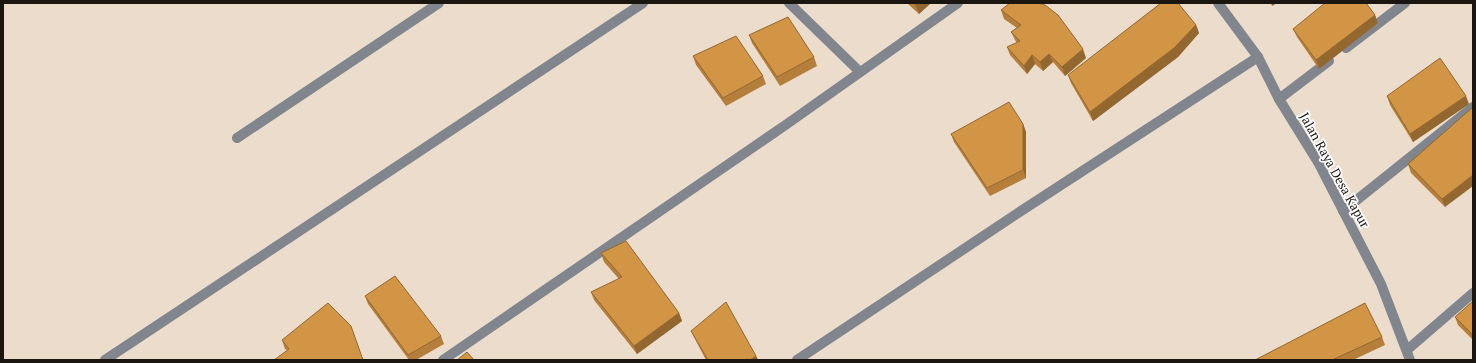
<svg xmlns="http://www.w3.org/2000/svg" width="1476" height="363" viewBox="0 0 1476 363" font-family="'PT Serif',serif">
<rect width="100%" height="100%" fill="#ebdccc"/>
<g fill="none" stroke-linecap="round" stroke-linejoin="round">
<!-- street -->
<g stroke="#81858d" stroke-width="10">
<path d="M789,3L860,72"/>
<path d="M1218,3L1258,57L1279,99L1318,162L1381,284L1410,360"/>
<path d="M1346,48L1405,3"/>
<path d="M1279,99L1329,61"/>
<path d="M237,138L439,3"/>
<path d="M1343,211L1473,107"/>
<path d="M1407,350L1473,293"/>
<path d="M105,360L643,3"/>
<path d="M443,360L787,124L958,3"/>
<path d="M797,360L1021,211L1258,57"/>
</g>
</g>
<!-- wall -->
<g fill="#b57f3b">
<path d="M907,3H931L919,14Z"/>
<path d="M1042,4L1086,58L1065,76L1053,62L1043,71L1035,64L1027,74L1010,55L1007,47L1017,43L1015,40L1011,32L1017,28L1004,19L1001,10Z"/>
<path d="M1375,15L1378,23L1319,69L1297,37L1293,29Z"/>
<path d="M1196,25L1199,33L1178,57L1093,121L1071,83L1068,75Z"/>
<path d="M749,35L814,57L817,66L780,86L752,43Z"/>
<path d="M693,56L763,76L766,84L726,106L696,65Z"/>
<path d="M1387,96L1469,104L1413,142L1390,105Z"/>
<path d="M1473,107L1445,207L1411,173L1408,164Z"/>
<path d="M1023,124L1026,132V178L990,196L954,142L951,134Z"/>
<path d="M601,253L679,313L682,321L637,354L594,300L591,292L619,279L604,262Z"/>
<path d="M365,296L441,336L444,344L416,360H409L368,304Z"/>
<path d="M1473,301V340L1458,325L1455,317Z"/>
<path d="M351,326L287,350L285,349L282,340Z"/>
<path d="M691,331L756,356L758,360H706L695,339Z"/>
<path d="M1382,337L1385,345L1353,360H1255Z"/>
</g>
<!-- shaded-wall -->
<g fill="#936830">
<path d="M916,3H931L919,14L915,4Z"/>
<path d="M1271,3H1277L1272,6Z"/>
<path d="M1375,15L1378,23L1319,69L1316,60Z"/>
<path d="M1196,25L1199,33L1178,57L1093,121L1090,112Z"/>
<path d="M1083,49L1086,58L1065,76L1062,67Z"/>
<path d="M1049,54L1053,62L1043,71L1040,62Z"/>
<path d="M1032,55L1035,64L1027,74L1024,66Z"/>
<path d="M1466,96L1469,104L1413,142L1410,134Z"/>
<path d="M1023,124L1026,132V178L1023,170Z"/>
<path d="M1473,175V186L1445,207L1442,199Z"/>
<path d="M679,313L682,321L637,354L634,346Z"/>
<path d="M756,356L758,360H750Z"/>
</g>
<!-- building -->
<g fill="#d29445" stroke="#936830">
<path d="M1010,3H1038L1045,5L1058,15L1083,49L1062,67L1049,54L1040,62L1032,55L1024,66L1007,47L1020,41L1011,32L1021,25L1001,10Z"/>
<path d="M1161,3H1178L1196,25L1174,48L1090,112L1068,75Z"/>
<path d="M1325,3H1366L1375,15L1316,60L1293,29Z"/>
<path d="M788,17L814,57L777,77L749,35Z"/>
<path d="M736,36L763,76L723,98L693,56Z"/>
<path d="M1440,58L1466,96L1410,134L1387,96Z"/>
<path d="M1009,102L1023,124V170L987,188L951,134Z"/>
<path d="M1473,107V175L1442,199L1408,164Z"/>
<path d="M626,241L679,313L634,346L591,292L622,277L601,253Z"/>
<path d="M395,276L441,336L408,355L365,296Z"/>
<path d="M1473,301V335L1455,317Z"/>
<path d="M726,302L756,356L750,360H708L691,331Z"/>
<path d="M328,303L351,326L363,360H299V359V360H274L289,349L282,340Z"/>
<path d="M1365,303L1382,337L1332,360H1255Z"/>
<path d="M467,352L474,360H457Z"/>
</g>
<g text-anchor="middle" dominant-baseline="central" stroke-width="3.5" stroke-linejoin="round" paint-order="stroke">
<!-- street labels -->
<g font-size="13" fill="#1b1610" stroke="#fff">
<text transform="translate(1335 170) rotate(61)">Jalan Raya Desa Kapur</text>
</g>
</g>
<!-- border -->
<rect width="1476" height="363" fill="none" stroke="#1b1610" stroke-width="8"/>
</svg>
